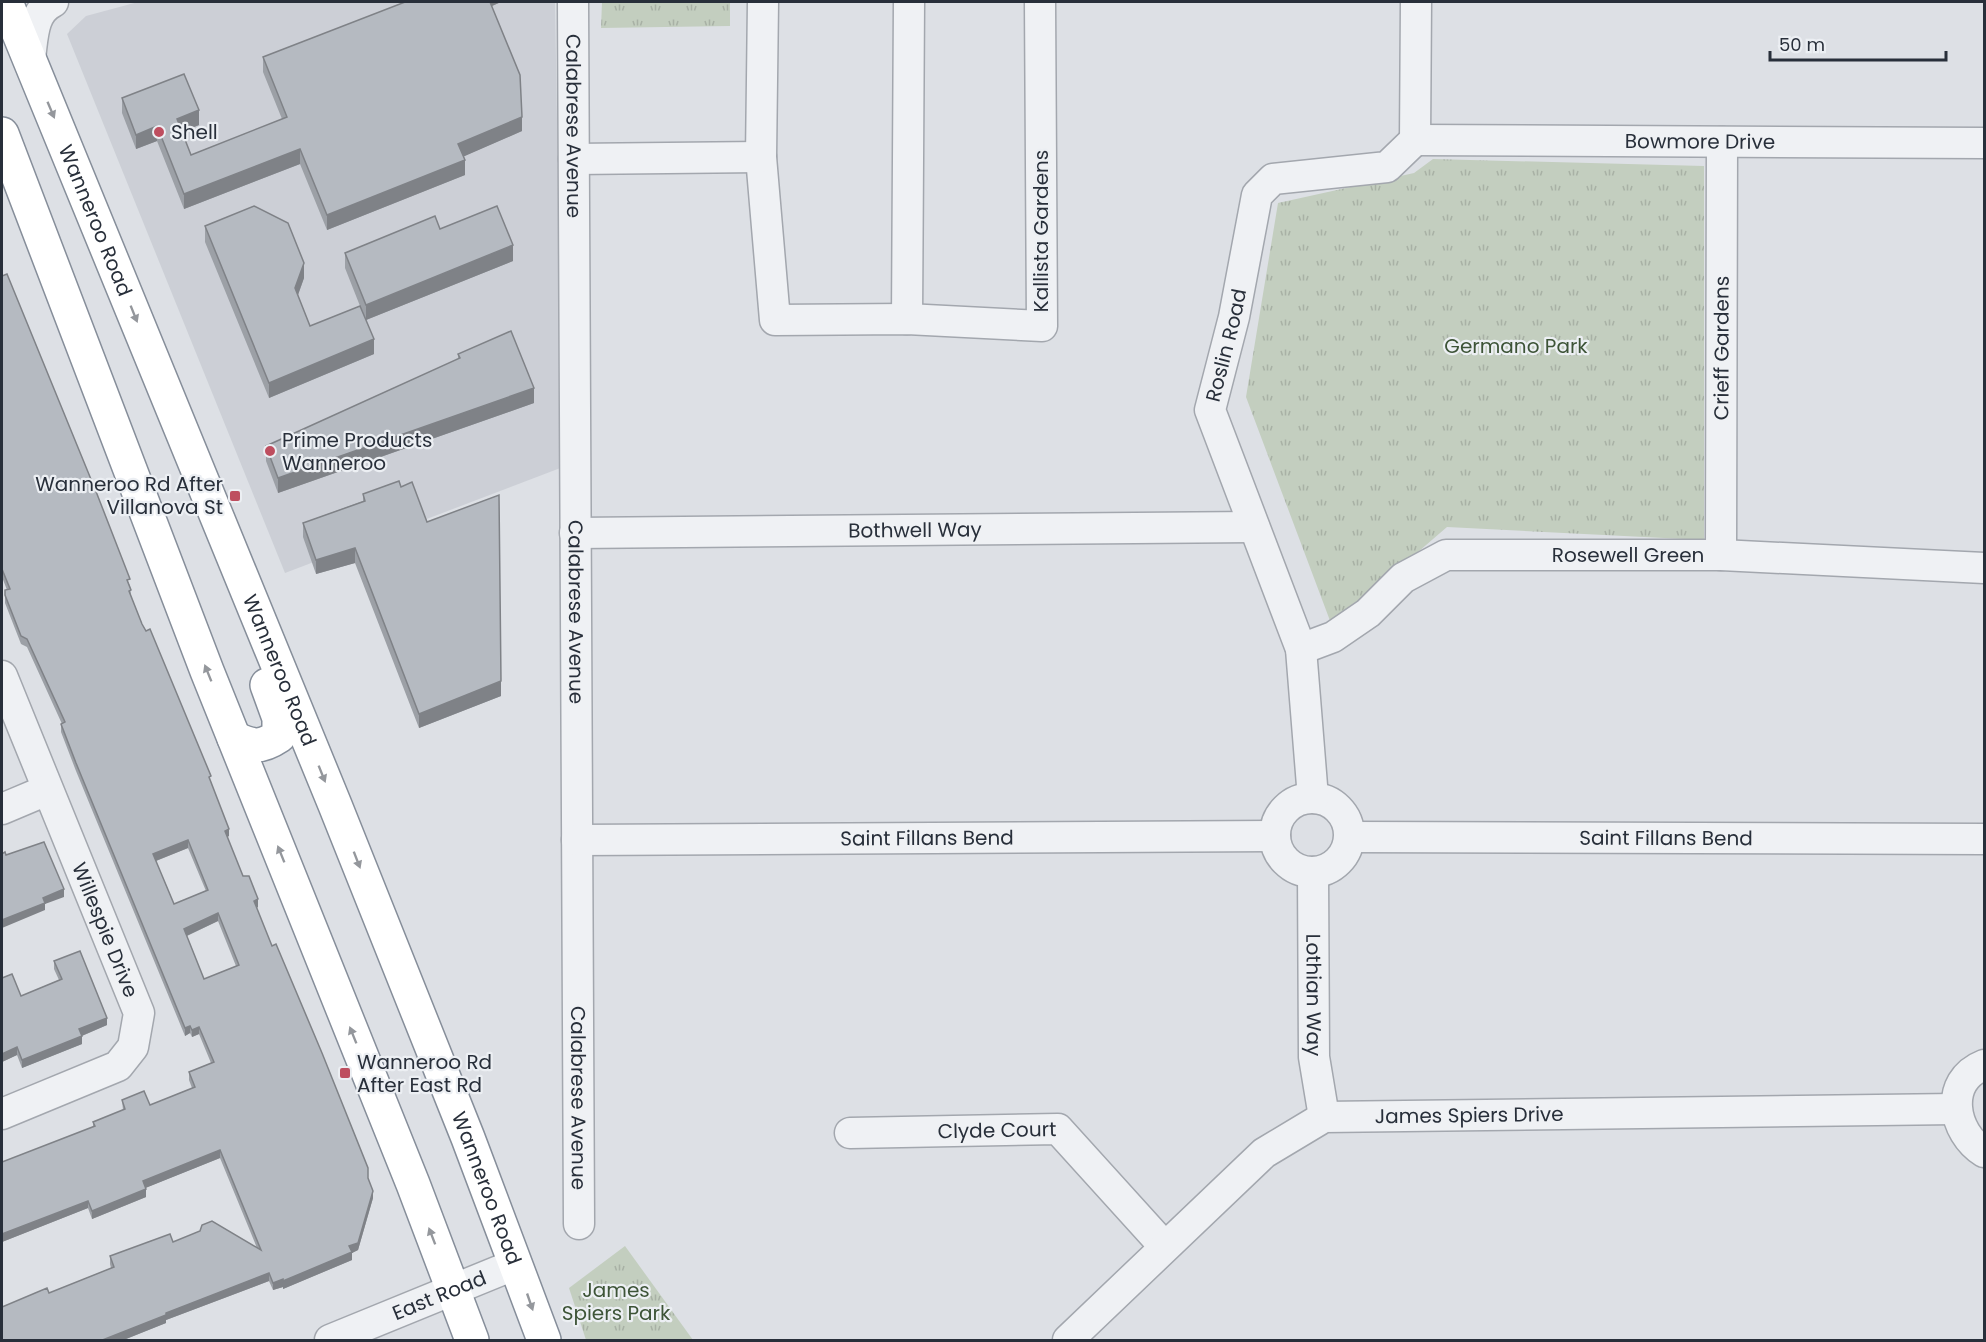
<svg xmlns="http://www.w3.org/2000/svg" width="1986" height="1342" viewBox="0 0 1986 1342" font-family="Poppins,sans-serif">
<defs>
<pattern id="park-tufts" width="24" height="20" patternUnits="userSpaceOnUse" patternTransform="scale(1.5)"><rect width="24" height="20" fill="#c3cebf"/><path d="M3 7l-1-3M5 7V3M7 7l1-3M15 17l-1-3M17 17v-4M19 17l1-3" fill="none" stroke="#a8b1a5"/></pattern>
</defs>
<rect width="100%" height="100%" fill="#dde0e5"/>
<!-- built -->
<path fill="#cccfd6" d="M138,2H555L563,467L285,573L67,34L86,16Z"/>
<!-- park -->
<g fill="url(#park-tufts)">
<path d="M602,2H730V26L601,28Z"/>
<path d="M1433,159L1704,166V540L1447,527L1332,626L1246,397L1278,203L1414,173Z"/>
<path d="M625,1246L693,1340H586L569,1288Z"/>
</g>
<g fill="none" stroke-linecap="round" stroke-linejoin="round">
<defs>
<g id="minor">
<path id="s1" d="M573,2L579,1224"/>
<path d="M763,2L761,157L775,320L907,319L1042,326L1040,2"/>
<path d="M30,58C33,38 32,12 53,2"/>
<path id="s2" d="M1415,140L1984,143"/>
<path d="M1415,140L1416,2"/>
<path d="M574,159L761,157"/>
<path d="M907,319L909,2"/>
<path id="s3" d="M575,533L1254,527"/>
<path id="s4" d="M1721,555L1722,142"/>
<path id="s5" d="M1301,649L1333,637L1368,613L1403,578L1446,555H1721L1984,568"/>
<path id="s6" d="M2,676L139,1013L133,1047L118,1066L2,1114"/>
<circle cx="1312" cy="835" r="37"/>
<path id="s7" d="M1313,798L1301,649L1210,410L1234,317L1257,195L1273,179L1387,167L1415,140"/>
<path d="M2,809L47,790"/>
<path id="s8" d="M1350,837L1984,839"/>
<path id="s9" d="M577,840L1275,836"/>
<path id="s10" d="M1313,872L1314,1057L1324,1117"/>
<path d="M1984,1065C1943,1081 1953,1133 1984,1152"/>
<path id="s11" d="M850,1133L1058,1129L1164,1246"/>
<path id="s12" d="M330,1340L516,1264"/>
<path id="s13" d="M1068,1340L1264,1153L1324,1117L1956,1109"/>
</g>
<g id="highway">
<path id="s14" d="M6,2L335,805L468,1138L544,1340"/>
<path d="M2,134L207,671L413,1184L472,1340"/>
<path d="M234,738C253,747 261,748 279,736V718L267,685"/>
</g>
</defs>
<!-- minor casing -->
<use href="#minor" stroke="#a3a7ae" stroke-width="33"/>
<!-- highway casing -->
<use href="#highway" stroke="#868e9a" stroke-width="36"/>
<!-- minor -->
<use href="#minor" stroke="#eff1f4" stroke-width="30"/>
<!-- highway -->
<use href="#highway" stroke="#fff" stroke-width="33"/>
</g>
<!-- wall -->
<g fill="#9ca0a6" fill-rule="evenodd">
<path d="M405,2H501L492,6L522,131L464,156L465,175L327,230L300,164L184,209L157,141L136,149L122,113V98L199,125L182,132L191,155L282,119L263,72V57Z"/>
<path d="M205,226L304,278L298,295L310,326L360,306L345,268V253L440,229L513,261L366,320L374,354L269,398L205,242Z"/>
<path d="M2,276L130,586L131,596L142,624L211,784L229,836L227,837L243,876L258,907L256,908L368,1178L373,1198L358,1250L352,1253V1260L283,1289V1287L273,1290L269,1281L166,1320V1323L121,1341H2L49,1293L111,1268L110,1264V1256L173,1242L257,1248L220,1158L145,1188L146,1197L92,1219L88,1208L2,1242L93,1127V1122L123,1110L122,1100L150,1105L192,1088L189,1080V1072L211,1063L199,1034L192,1037L190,1033L185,1036L76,771L61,732V724H62L27,647L21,644L5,603V590H7L2,577ZM188,848L206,891L174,904L156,861ZM218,921L236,966L204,979L187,936Z"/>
<path d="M458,354L534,403L278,493L266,461V446L458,359Z"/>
<path d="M401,487L427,522L501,696L419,728L355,563L316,574L303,537V523L363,501V494Z"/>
<path d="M54,961L107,1025L82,1036V1044L22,1068L17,1055L2,1062V978L21,996L59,980L54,969Z"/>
</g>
<!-- shaded-wall -->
<g fill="#7f8287">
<path d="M487,2H501L487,8Z"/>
<path d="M199,110V125L177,134V119Z"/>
<path d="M522,117V131L458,159V144Z"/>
<path d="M157,126V141L136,149V135Z"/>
<path d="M300,149V164L184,209V194Z"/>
<path d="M465,160V175L327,230V215Z"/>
<path d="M513,245V261L366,320V305Z"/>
<path d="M304,263V278L295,303V288Z"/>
<path d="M374,339V354L269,398V383Z"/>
<path d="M534,388V403L278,493V478Z"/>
<path d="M355,548V563L316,574V560Z"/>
<path d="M501,681V696L419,728V714Z"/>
<path d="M229,829V836L225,838V831Z"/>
<path d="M188,840V848L153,862V854Z"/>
<path d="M64,889V897L45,904V910L2,928V920L43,898Z"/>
<path d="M258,899V907L254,909V901Z"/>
<path d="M218,913V921L184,937V929Z"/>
<path d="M107,1018V1025L79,1037V1029Z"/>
<path d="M190,1026V1033L185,1036V1028Z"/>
<path d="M199,1027V1034L192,1037V1030Z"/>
<path d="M82,1036V1044L22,1068V1060Z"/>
<path d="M17,1047V1055L2,1062V1054Z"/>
<path d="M220,1150V1158L143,1189V1181Z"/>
<path d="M146,1189V1197L92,1219V1211Z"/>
<path d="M373,1191V1198L358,1250L352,1253V1260L283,1289V1281L349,1246Z"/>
<path d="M88,1201V1208L2,1242V1234Z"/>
<path d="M269,1273V1281L166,1320V1323L121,1341H100L166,1313Z"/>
<path d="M283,1279V1287L273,1290V1283Z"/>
</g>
<!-- building -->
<g fill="#b5bac1" stroke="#7f8287" stroke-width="1.5" fill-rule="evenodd">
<path d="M405,2H490L520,75L522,117L458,144L465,160L327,215L300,149L184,194L157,126L136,135L122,98L184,74L199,110L177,119L191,155L287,117L263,57Z"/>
<path d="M254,206L288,223L304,263L295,288L310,326L360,306L374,339L269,383L205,226Z"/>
<path d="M497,206L513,245L366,305L345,253L435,216L440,229Z"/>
<path d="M7,274L97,494L130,579L127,580L131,590L129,591L142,624L146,631L150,629L211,776L209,777L229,829L225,831L243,876H249L258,899L254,901L272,946L276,944L322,1053L368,1168V1178L373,1191L358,1243L349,1246L352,1252L283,1281V1279L273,1283L269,1273L166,1313V1315L100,1341H2V1307L47,1288L49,1293L114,1267L110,1256L170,1234L173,1242L200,1231L202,1225L212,1221L261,1250L220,1150L143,1181L146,1189L92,1211L88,1201L2,1234V1162L95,1126L93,1122L125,1109L122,1100L144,1091L150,1105L195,1087L189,1072L214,1062L199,1027L192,1030L190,1026L185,1028L76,763L61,724L65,722L27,639L21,636L5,595V590L10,589L2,569V276ZM188,840L208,890L174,904L153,854ZM218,913L239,965L204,979L184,929Z"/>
<path d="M511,331L534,388L278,478L266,446L460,358L458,354Z"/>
<path d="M399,481L401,487L412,482L427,522L499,495L501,681L419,714L355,548L316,560L303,523L365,501L363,494Z"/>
<path d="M44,842L64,889L43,898L45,903L2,920V854L5,852L6,855Z"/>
<path d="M80,951L107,1018L79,1029L82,1036L22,1060L17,1047L2,1054V978L12,974L21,996L62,979L54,961Z"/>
</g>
<!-- one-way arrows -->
<defs><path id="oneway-solid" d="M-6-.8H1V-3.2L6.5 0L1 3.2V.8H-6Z" transform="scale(1.5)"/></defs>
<g fill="#94979c">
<use href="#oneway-solid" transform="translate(51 110) rotate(67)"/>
<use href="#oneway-solid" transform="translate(134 314) rotate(68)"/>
<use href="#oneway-solid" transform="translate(208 673) rotate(-112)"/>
<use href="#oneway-solid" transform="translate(322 774) rotate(68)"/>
<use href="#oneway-solid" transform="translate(281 854) rotate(-112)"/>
<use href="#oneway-solid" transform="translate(357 860) rotate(69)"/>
<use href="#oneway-solid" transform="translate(353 1035) rotate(-112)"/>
<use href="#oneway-solid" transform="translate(432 1236) rotate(-111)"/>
<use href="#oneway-solid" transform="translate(530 1302) rotate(71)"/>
</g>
<!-- markers -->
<g fill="#be4e5f" stroke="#eceff3" stroke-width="2">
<circle cx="159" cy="132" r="6"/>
<circle cx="270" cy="451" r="6"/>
<rect x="229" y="490" width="12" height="12" rx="3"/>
<rect x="339" y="1067" width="12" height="12" rx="3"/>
</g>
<g text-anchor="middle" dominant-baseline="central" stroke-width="4.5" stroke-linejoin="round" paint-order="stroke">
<!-- street labels -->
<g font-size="20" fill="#282f3a" stroke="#eceff3">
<text stroke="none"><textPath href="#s1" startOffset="124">Calabrese Avenue</textPath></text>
<text stroke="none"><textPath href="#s2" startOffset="285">Bowmore Drive</textPath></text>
<text stroke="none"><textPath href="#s14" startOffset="236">Wanneroo Road</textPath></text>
<text transform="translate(1041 231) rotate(-90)">Kallista Gardens</text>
<text stroke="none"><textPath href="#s7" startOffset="472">Roslin Road</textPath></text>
<text stroke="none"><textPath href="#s4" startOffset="207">Crieff Gardens</textPath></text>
<text stroke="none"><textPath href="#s3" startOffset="340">Bothwell Way</textPath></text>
<text stroke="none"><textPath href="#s5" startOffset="357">Rosewell Green</textPath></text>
<text stroke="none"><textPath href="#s1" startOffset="610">Calabrese Avenue</textPath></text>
<text stroke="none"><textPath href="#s14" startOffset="722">Wanneroo Road</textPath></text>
<text stroke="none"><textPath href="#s9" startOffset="350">Saint Fillans Bend</textPath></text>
<text stroke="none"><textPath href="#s8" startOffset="316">Saint Fillans Bend</textPath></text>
<text stroke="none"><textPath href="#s6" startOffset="274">Willespie Drive</textPath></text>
<text stroke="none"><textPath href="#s10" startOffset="123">Lothian Way</textPath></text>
<text stroke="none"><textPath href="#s1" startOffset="1096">Calabrese Avenue</textPath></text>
<text stroke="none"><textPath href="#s13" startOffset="486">James Spiers Drive</textPath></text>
<text stroke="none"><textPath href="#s11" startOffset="147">Clyde Court</textPath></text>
<text stroke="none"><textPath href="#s14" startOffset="1280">Wanneroo Road</textPath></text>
<text stroke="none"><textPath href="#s12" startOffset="118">East Road</textPath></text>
</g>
<!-- poi labels -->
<g font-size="20" fill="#282f3a" stroke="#eceff3" text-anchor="start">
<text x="171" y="132">Shell</text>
<text x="282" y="440">Prime Products<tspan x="282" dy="23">Wanneroo</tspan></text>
<text x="223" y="484" text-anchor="end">Wanneroo Rd After<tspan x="223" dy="23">Villanova St</tspan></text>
<text x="357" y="1062">Wanneroo Rd<tspan x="357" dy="23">After East Rd</tspan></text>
</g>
<!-- park labels -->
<g font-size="20" fill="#3d5437" stroke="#eceff3">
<text x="1516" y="346">Germano Park</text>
<text x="616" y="1290">James<tspan x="616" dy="23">Spiers Park</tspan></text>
</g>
</g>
<!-- border -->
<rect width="1986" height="1342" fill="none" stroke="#282f3a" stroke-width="6"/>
<!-- scale -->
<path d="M1770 51v9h176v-9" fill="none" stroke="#282f3a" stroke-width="3"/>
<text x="1779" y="51" font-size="18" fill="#282f3a" stroke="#eceff3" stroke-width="4.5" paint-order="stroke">50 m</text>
</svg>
